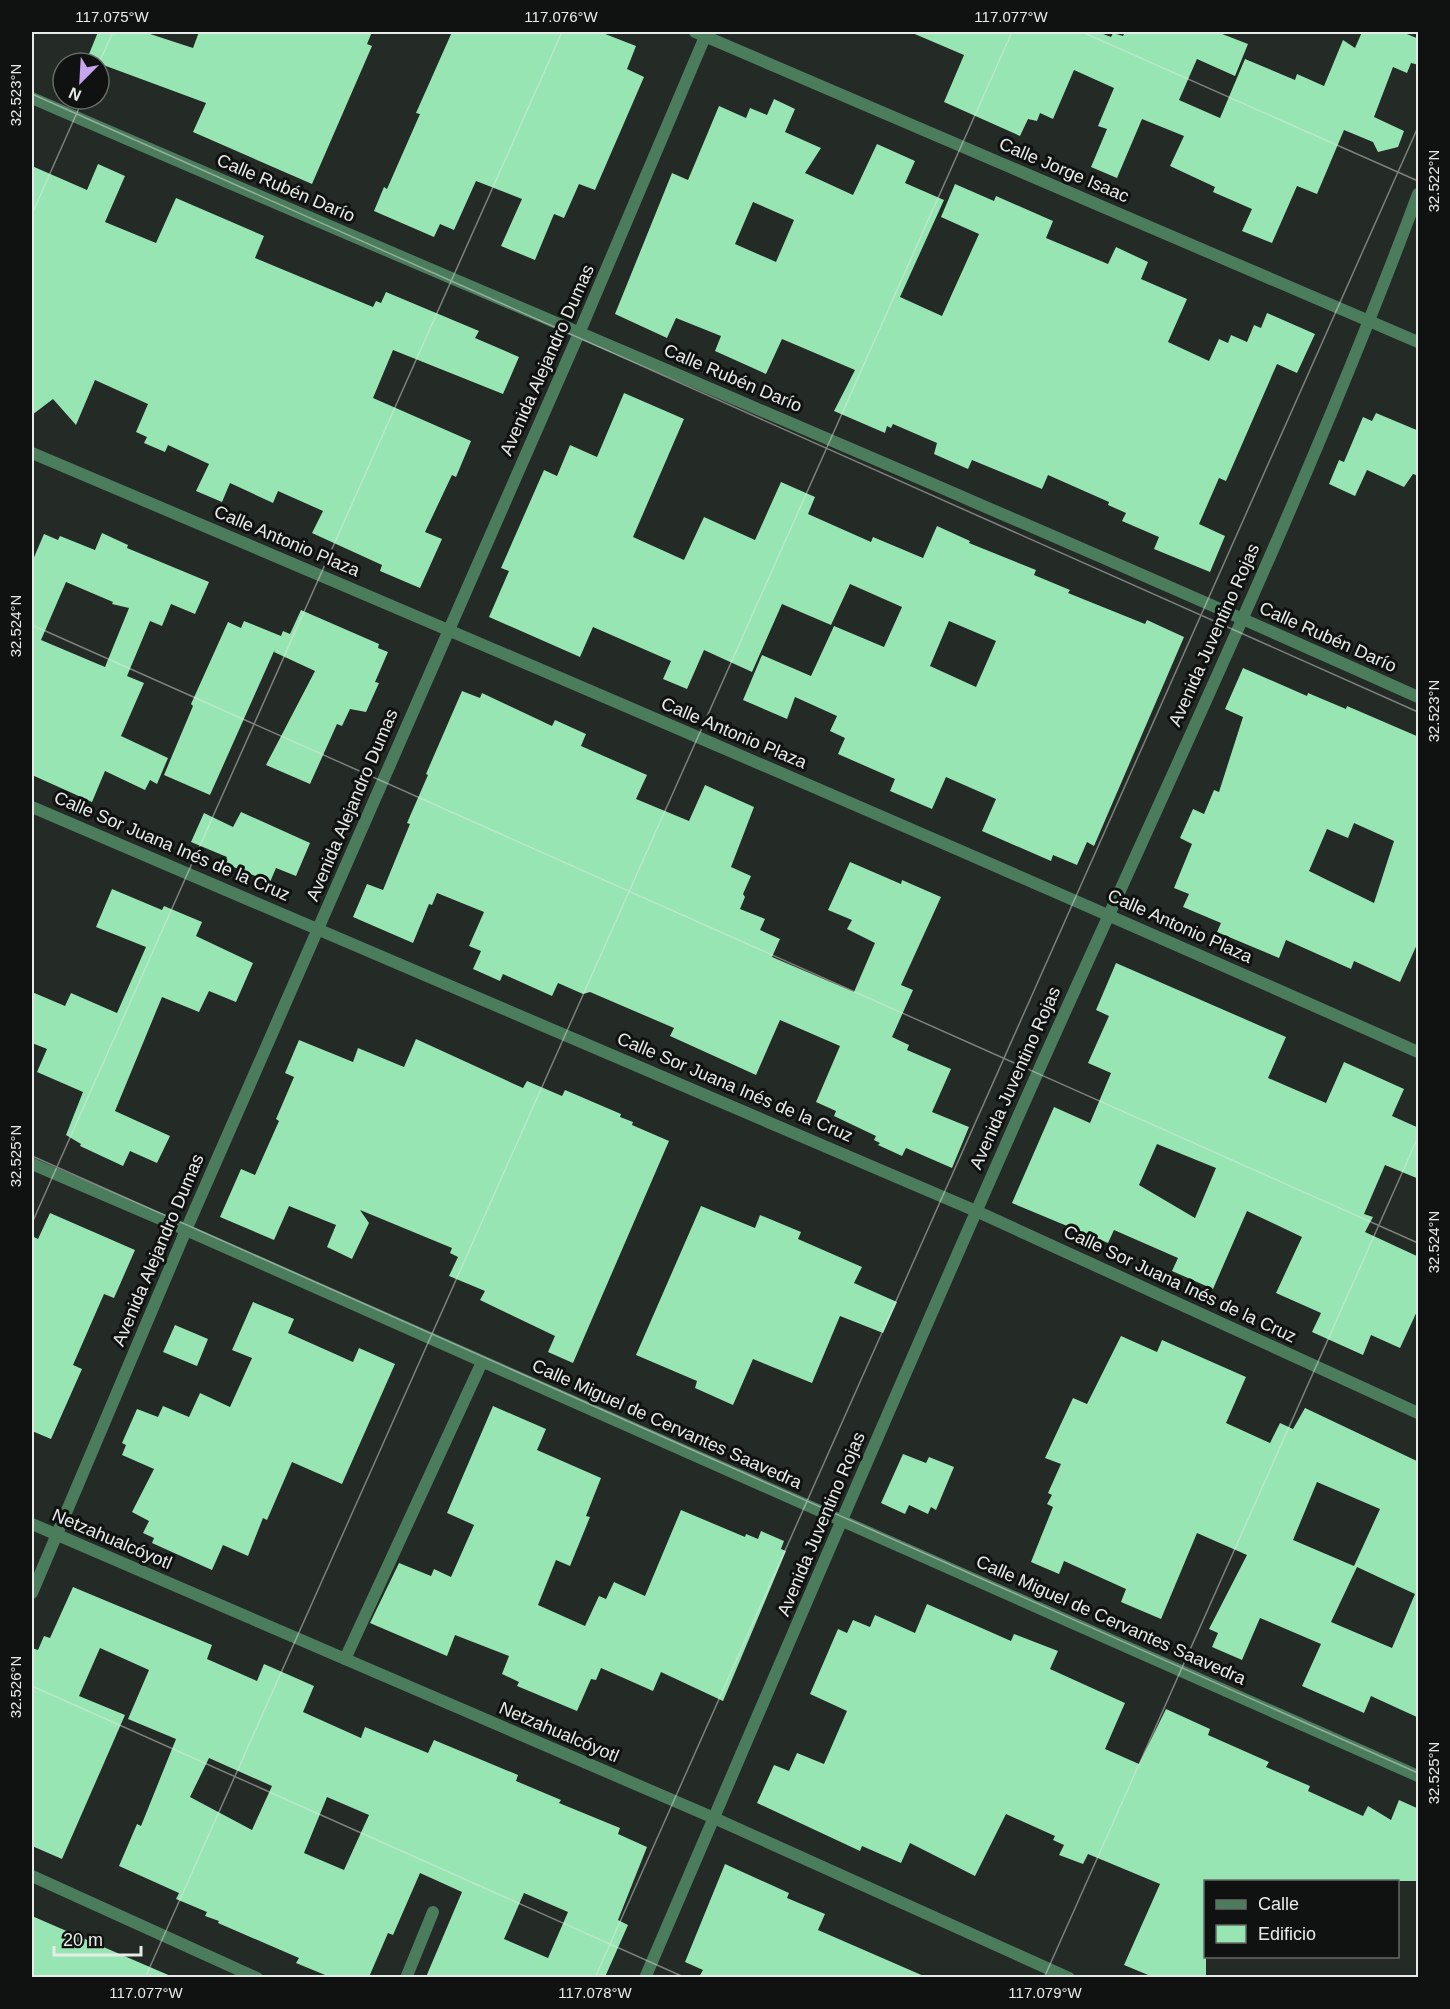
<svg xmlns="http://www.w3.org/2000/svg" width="1450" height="2009" viewBox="0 0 1450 2009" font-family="Arial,sans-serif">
<rect width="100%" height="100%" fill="#242a26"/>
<!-- building -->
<g fill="#97e5b2" fill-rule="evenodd">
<path d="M98,32H144L193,48L199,32H372L367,44L372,46L312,184L193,132L206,103L87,59Z"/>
<path d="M452,32H600L636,46L627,69L644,77L595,190L579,184L564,218L554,214L535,260L501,246L522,199L476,181L454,230L440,224L434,237L374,211L384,187L387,189L420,114L416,113Z"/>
<path d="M910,32H1098L1111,37L1113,33L1123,36L1125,32H1217L1248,44L1235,76L1197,59L1179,100L1220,118L1245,59L1295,80L1297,74L1324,86L1343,40L1355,48L1362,32H1402L1419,39V65L1411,63L1407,73L1393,67L1374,117L1404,131L1398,147L1378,152L1373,142L1344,130L1317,194L1297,186L1272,243L1242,231L1252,209L1213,192L1215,187L1170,166L1184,136L1142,119L1117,178L1091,167L1107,129L1098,126L1114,88L1074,70L1053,119L1040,113L1037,121L1028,119L1020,136L944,102L964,55Z"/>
<path d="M774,99L795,109L785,132L821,148L805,173L853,195L877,144L915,161L905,183L944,200L900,297L942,316L979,234L941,217L955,184L994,201L996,196L1053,221L1046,238L1108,264L1116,247L1148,262L1141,279L1187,299L1168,342L1209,361L1219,339L1228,343L1231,335L1247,342L1254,325L1261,328L1267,313L1315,334L1297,373L1277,364L1226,481L1219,478L1199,524L1225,536L1210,572L1154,549L1159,537L1122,521L1126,513L1108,505L1109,502L1048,475L1042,489L972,460L968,469L934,454L937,443L893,424L891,428L887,426L885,433L834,411L855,370L782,339L766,374L715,351L721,336L676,318L667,338L615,314L672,173L688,180L719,106L746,118L750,108L767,115ZM753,202L794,220L776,262L735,244Z"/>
<path d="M98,164L125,176L105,222L156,243L176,198L264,236L255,258L373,307L376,301L381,303L386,292L479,331L475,338L519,357L503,394L393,350L373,398L471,441L456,477L452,475L425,532L442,539L420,588L380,571L382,565L312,533L323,511L278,491L273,503L230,483L222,502L196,491L209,464L168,445L165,452L144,443L147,437L136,432L148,404L95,380L76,425L53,399L32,415V166L87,190Z"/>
<path d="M624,393L684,419L633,537L684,560L704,517L755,540L781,482L815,497L808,514L871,542L873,537L923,558L937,526L970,541L969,543L1036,570L1034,575L1070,590L1068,593L1145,624L1147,620L1184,637L1094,846L1087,842L1077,865L1053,855L1051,861L982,831L996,799L946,777L932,809L890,791L895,779L838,754L845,738L830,731L837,716L795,697L787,719L743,700L762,655L811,676L834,626L884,647L902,607L850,584L831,625L782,604L752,672L704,650L687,689L663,679L671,661L593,627L580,657L489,617L509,571L501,568L544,470L557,476L570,445L597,457ZM949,621L996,641L976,687L930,666Z"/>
<path d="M1376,413L1419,431V476L1413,474L1404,487L1367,470L1355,496L1329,484L1339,460L1344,462L1363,417L1372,421Z"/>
<path d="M102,533L128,545L127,548L209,582L195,614L171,604L162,626L150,621L127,676L144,683L121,736L168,758L157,784L150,780L145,790L105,771L92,802L32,775V562L44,534L58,540L60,536L95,550ZM66,582L113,602L112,604L129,608L105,667L41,640Z"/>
<path d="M301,610L379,644L378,648L388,652L375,682L379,683L366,712L350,709L342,726L337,724L310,784L266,765L315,671L274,652L275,649L210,795L164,775L193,706L191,704L228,622L241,628L244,621L281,636L283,631L290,634Z"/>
<path d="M1243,668L1307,696L1308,693L1346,709L1347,706L1419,737V940L1400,982L1354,961L1351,969L1286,940L1279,958L1217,932L1221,923L1183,907L1189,894L1174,888L1192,844L1180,838L1193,809L1204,814L1214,790L1219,792L1243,717L1225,709ZM1354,823L1394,841L1374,903L1309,871L1327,829L1348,838Z"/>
<path d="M462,691L480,698L482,693L552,726L555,720L586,734L581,746L647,775L636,799L689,821L705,785L754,807L731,867L751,876L743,894L745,897L740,909L765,919L760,930L780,939L772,957L854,992L875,943L847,929L852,920L828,910L850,862L901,884L902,880L941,897L901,985L913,990L892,1037L909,1045L907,1050L951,1069L932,1112L969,1127L952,1168L906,1148L902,1156L878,1145L880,1143L874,1140L876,1136L834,1116L836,1111L816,1102L840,1046L780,1020L756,1075L670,1036L674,1028L590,992L583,994L558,983L552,996L503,974L500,981L473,969L481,951L469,946L484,912L437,893L432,905L429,904L413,943L353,917L367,884L383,890L410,824L407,823L428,775L426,774Z"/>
<path d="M241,812L310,843L296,876L276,868L270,882L224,863L227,857L191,842L204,813L233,827Z"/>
<path d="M112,889L162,910L164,906L202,922L196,936L253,963L236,1002L209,991L199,1012L162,997L115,1111L170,1136L157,1163L130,1151L123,1166L80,1146L81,1144L66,1135L83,1092L37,1072L47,1049L32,1043V992L65,1006L71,993L117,1013L146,947L96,927Z"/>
<path d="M1116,963L1286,1037L1268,1078L1326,1103L1344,1062L1404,1089L1392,1116L1419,1128V1179L1385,1165L1364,1214L1373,1217L1365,1232L1419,1257V1307L1400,1348L1371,1335L1363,1355L1312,1332L1321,1313L1276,1293L1302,1237L1247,1211L1213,1289L1172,1271L1178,1258L1114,1230L1108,1243L1012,1203L1054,1107L1090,1123L1111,1073L1088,1063L1109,1016L1096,1010ZM1157,1144L1216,1168L1195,1218L1139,1185Z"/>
<path d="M416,1039L523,1088L527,1081L562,1096L565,1090L621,1114L620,1117L633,1122L632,1125L669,1141L573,1363L548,1352L555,1336L480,1300L485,1291L449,1276L458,1257L450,1253L452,1248L360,1210L369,1223L352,1259L327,1247L336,1225L289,1206L274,1240L220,1217L241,1169L255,1175L279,1121L276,1119L294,1077L285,1073L299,1040L353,1062L358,1048L404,1067Z"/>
<path d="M701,1206L755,1228L760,1215L801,1232L798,1239L862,1267L854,1283L897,1302L883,1333L840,1316L812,1383L753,1359L733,1405L695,1388L697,1381L636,1355Z"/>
<path d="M50,1213L135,1250L114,1298L104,1294L73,1365L82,1369L51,1439L32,1431V1236L38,1239Z"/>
<path d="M253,1302L294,1319L288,1333L353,1362L359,1348L395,1364L342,1484L292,1462L267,1520L263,1518L248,1556L223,1545L212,1570L152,1543L154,1538L143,1533L149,1521L132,1512L154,1469L122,1455L126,1445L122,1443L137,1409L158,1417L163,1406L189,1417L200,1393L230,1407L252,1358L232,1350Z"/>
<path d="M175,1325L208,1339L197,1366L163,1352Z"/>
<path d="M1121,1336L1157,1352L1162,1340L1246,1377L1226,1423L1270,1443L1280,1423L1293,1429L1305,1408L1419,1462V1718L1371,1696L1364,1713L1302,1686L1321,1644L1260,1618L1242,1660L1212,1647L1218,1633L1209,1629L1247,1555L1197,1533L1161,1619L1121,1602L1126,1589L1064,1561L1059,1574L1031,1562L1053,1507L1047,1504L1052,1495L1048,1493L1061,1464L1045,1458L1073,1398L1087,1404ZM1317,1482L1380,1509L1354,1566L1293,1540ZM1357,1567L1415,1594L1392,1648L1331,1622Z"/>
<path d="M493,1406L546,1429L537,1450L601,1478L586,1516L590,1517L570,1566L556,1560L538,1605L585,1626L599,1596L606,1599L614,1582L645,1596L681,1510L745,1537L746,1534L758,1539L761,1531L784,1541L781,1549L786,1551L723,1701L661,1672L653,1691L601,1668L596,1680L591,1679L577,1711L517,1686L519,1682L502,1674L509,1656L455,1635L447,1656L370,1623L399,1563L431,1576L434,1569L451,1577L474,1525L447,1513Z"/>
<path d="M903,1454L926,1463L929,1457L954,1467L936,1510L931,1507L928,1514L909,1505L905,1514L881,1503Z"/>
<path d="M73,1587L212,1645L207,1659L257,1681L264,1664L314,1686L303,1712L361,1738L365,1727L428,1753L434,1740L518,1775L516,1781L561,1800L559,1803L620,1828L618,1834L647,1847L618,1920L628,1925L605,1977H426L462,1892L420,1873L393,1935L388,1933L369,1977H330L296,1963L299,1958L218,1923L219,1921L205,1916L207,1912L176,1899L179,1893L119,1866L137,1824L141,1826L176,1739L128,1719L149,1670L100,1648L79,1696L125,1715L62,1859L32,1846V1648L38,1650L44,1636L50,1638ZM209,1758L272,1786L252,1830L190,1797ZM327,1797L369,1815L344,1870L304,1853ZM524,1893L568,1912L548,1958L504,1939Z"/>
<path d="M927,1604L1011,1641L1014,1634L1058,1651L1050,1669L1125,1703L1105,1749L1139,1764L1166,1709L1210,1729L1208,1735L1269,1762L1266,1767L1310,1786L1308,1791L1363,1816L1368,1806L1391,1820L1399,1800L1419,1809V1881H1206V1977H1153L1124,1965L1160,1884L1088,1854L1083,1864L1059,1855L1064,1845L1053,1840L1055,1836L1006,1814L975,1876L910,1843L901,1863L862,1846L860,1851L757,1803L774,1765L789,1771L797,1753L824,1764L847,1711L810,1694L838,1629L847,1633L853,1620L870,1627L875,1615L915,1633Z"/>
<path d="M725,1864L789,1893L787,1898L825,1914L818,1930L926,1977H699L703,1970L685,1962Z"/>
<path d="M32,1916L115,1952L173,1977H32Z"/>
</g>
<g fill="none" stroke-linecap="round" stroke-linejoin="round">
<!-- minor -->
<g stroke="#4b7d5d" stroke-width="12">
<path d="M695,32L1418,342"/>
<path d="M32,98C493,298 959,491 1418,697"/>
<path d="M32,453C495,649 958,847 1418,1052"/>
<path d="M32,807L976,1211L1418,1413"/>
<path d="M32,1164L186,1230L1418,1776"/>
<path d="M32,1524L714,1818L1069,1978"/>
<path d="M32,1593L186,1230L580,331L707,32"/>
<path d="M345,1659L482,1362"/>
<path d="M406,1978L433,1912"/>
<path d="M645,1978C778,1669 909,1360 1046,1054C1174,769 1309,486 1418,194"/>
</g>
<!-- tertiary -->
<path stroke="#4b7d5d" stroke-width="12" d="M32,1876L257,1978"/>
</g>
<!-- ticks -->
<path fill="none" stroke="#e8ece9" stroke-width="1.5" stroke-opacity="0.45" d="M1082,32L1418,181M99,63L113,32M32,94L1418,712M32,214L83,99M32,625L1418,1243M32,1156L1418,1773M32,1223L562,32M32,1686L686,1978M145,1978L1012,32M595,1978L1418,127M1044,1978L1418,1137"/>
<g text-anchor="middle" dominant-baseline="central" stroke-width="6" stroke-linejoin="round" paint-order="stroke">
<!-- street labels -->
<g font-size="18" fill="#e8ece9" stroke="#0f1210">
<text transform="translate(1064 170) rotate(23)">Calle Jorge Isaac</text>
<text transform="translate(286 188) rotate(23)">Calle Rubén Darío</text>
<text transform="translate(547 360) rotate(-66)">Avenida Alejandro Dumas</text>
<text transform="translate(733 378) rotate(23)">Calle Rubén Darío</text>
<text transform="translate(287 541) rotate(23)">Calle Antonio Plaza</text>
<text transform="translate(1214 635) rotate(-66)">Avenida Juventino Rojas</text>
<text transform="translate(1328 637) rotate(24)">Calle Rubén Darío</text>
<text transform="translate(734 733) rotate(23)">Calle Antonio Plaza</text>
<text transform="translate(352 805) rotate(-67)">Avenida Alejandro Dumas</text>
<text transform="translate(172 846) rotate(23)">Calle Sor Juana Inés de la Cruz</text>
<text transform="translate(1180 926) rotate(24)">Calle Antonio Plaza</text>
<text transform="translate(1015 1078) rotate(-66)">Avenida Juventino Rojas</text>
<text transform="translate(735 1087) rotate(23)">Calle Sor Juana Inés de la Cruz</text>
<text transform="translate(158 1250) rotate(-67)">Avenida Alejandro Dumas</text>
<text transform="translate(1180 1284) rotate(25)">Calle Sor Juana Inés de la Cruz</text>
<text transform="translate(667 1424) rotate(24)">Calle Miguel de Cervantes Saavedra</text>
<text transform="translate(821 1524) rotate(-67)">Avenida Juventino Rojas</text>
<text transform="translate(112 1539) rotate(23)">Netzahualcóyotl</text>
<text transform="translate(1111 1620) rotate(24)">Calle Miguel de Cervantes Saavedra</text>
<text transform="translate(559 1732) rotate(23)">Netzahualcóyotl</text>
</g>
</g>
<!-- border -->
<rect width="1450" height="2009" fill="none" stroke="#0f1210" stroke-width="66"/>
<!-- legend -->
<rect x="1204" y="1880" width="195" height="78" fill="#0f1210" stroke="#666967" stroke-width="1.5"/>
<rect x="1216" y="1900" width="30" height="9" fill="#4b7d5d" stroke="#666967" stroke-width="1.5"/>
<text x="1258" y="1910" font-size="18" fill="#e8ece9">Calle</text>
<rect x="1216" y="1925" width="30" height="18" fill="#97e5b2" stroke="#666967" stroke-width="1.5"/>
<text x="1258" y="1940" font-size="18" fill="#e8ece9">Edificio</text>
<!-- north arrow -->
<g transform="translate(81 81) rotate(204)"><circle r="28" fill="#0f1210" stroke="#666967" stroke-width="1.5"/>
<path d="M0-4.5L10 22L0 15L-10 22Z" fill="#c7a6ef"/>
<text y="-9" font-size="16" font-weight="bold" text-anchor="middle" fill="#e8ece9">N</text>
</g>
<!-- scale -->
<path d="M54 1946v9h87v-9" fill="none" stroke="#e8ece9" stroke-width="3"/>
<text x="63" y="1946" font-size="18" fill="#e8ece9" stroke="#0f1210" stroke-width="4.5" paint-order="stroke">20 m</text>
<rect x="33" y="33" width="1384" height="1943" fill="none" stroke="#e8ece9" stroke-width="2"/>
<g font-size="15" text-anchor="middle" fill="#e8ece9">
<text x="112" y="22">117.075°W</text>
<text x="561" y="22">117.076°W</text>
<text x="1011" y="22">117.077°W</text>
<text transform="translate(16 95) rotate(-90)" y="5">32.523°N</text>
<text transform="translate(1434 181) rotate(-90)" y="5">32.522°N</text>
<text transform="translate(16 626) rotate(-90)" y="5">32.524°N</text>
<text transform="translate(1434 711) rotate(-90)" y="5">32.523°N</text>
<text transform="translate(16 1156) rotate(-90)" y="5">32.525°N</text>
<text transform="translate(1434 1242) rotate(-90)" y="5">32.524°N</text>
<text transform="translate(16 1687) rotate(-90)" y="5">32.526°N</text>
<text transform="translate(1434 1773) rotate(-90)" y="5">32.525°N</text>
<text x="146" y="1998">117.077°W</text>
<text x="595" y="1998">117.078°W</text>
<text x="1045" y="1998">117.079°W</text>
</g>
</svg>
